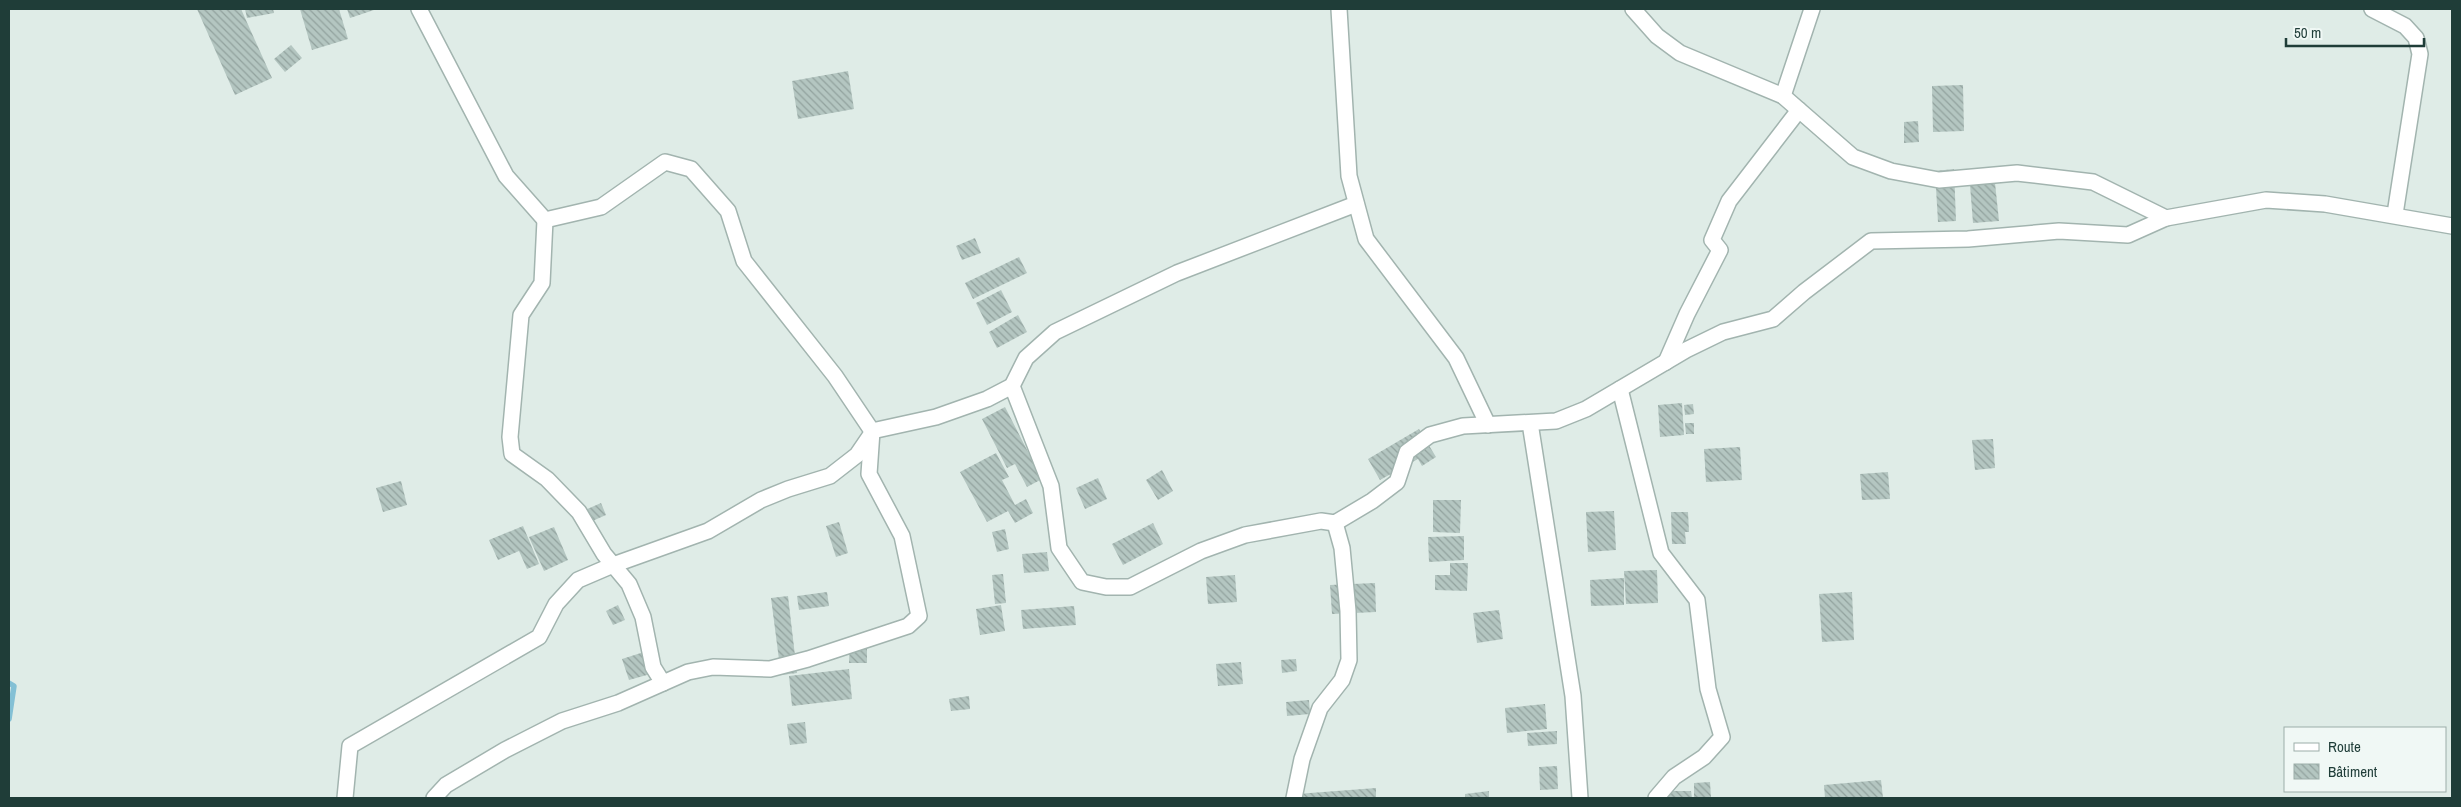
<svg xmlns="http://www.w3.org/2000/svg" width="2461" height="807" viewBox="0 0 2461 807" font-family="'Archivo Narrow',sans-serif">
<defs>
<pattern id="building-back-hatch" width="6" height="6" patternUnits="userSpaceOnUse" patternTransform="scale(1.25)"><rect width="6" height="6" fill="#b4c6c1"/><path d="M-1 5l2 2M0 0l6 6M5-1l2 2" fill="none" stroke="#92a29e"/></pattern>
</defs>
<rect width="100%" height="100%" fill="#dfece7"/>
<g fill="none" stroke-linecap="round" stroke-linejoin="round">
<!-- stream -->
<path stroke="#83c0d5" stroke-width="5.5" d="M9,683L14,686L9,719"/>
</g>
<!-- building -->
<g fill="url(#building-back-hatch)">
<path d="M197,9H241L272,78L235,95Z"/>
<path d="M245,9H273L274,13L247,18Z"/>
<path d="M300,9H339L348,39L312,50Z"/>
<path d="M347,9H377L350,18Z"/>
<path d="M291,45L302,58L285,72L274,59Z"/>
<path d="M848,71L854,109L798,119L792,81Z"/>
<path d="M1963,85L1964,131L1933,132L1932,86Z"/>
<path d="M1918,121L1919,142L1904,143V122Z"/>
<path d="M1954,169L1956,221L1938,222L1935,171Z"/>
<path d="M1995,183L1999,221L1973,223L1970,185Z"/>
<path d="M975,238L981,253L962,260L956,246Z"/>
<path d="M1019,257L1027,273L973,299L965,283Z"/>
<path d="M1001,290L1012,312L987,325L976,303Z"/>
<path d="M1018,315L1027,332L997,348L989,332Z"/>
<path d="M1682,403L1684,435L1660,437L1658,405Z"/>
<path d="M1693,404L1694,414L1685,415L1684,405Z"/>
<path d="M1005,407L1042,479L1027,487L1015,464L1007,468L982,419Z"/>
<path d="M1685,423H1694V434H1686Z"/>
<path d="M1419,429L1436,457L1422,466L1418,459L1380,480L1368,459Z"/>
<path d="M1993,439L1995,468L1975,470L1972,440Z"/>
<path d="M1740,447L1742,480L1706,482L1704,449Z"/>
<path d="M996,453L1009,477L1002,480L1015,505L1026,499L1033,513L1015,523L1008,511L987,522L960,472Z"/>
<path d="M1162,470L1173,491L1158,500L1146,480Z"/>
<path d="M1888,472L1890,499L1862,500L1860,474Z"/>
<path d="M1098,478L1107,499L1085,509L1076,488Z"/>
<path d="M401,481L407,505L383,512L376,488Z"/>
<path d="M1433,500H1461L1460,533L1433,532Z"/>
<path d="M601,503L606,515L590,522L585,510Z"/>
<path d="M1614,511L1616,550L1588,552L1586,512Z"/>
<path d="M1671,512H1688L1689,532H1685L1686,544H1672Z"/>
<path d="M839,522L848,553L836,557L826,526Z"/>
<path d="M1153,523L1163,544L1123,565L1112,544Z"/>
<path d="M523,526L539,564L527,569L519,551L498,560L489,540Z"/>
<path d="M554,527L568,560L544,571L529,537Z"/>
<path d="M1005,529L1009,549L997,552L992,532Z"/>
<path d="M1464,536V560L1429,562L1428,537Z"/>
<path d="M1047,552L1049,571L1024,573L1022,554Z"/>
<path d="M1450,563H1468L1467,591L1435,590V575H1450Z"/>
<path d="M1657,570L1658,603L1626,604L1624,571Z"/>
<path d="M1003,574L1006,603L995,604L992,575Z"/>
<path d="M1235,575L1237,602L1208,604L1206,577Z"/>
<path d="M1624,578V605L1591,606L1590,580Z"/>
<path d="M1375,583L1376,612L1332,614L1330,585Z"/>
<path d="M827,592L829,606L799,610L797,596Z"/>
<path d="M1852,592L1854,640L1822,642L1819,594Z"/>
<path d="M788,596L797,673L781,675L771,598Z"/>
<path d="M618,605L625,620L613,625L606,611Z"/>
<path d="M1001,605L1005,631L980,635L976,609Z"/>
<path d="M1074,606L1076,625L1023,629L1021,610Z"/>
<path d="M1499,610L1503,639L1477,643L1473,613Z"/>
<path d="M850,639H867V663H849Z"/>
<path d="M647,651L654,673L629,680L622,659Z"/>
<path d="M1296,659L1297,671L1282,673L1281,660Z"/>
<path d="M1241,662L1243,684L1218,686L1216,664Z"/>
<path d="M849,669L852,699L792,706L789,676Z"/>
<path d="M969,696L970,709L951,711L949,699Z"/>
<path d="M1309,700L1310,714L1287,716L1286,702Z"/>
<path d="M1545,704L1547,729L1507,733L1505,708Z"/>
<path d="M805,722L807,743L790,745L787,724Z"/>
<path d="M1557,731V744L1528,746L1527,733Z"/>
<path d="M1557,766L1558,789L1540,790L1539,767Z"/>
<path d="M1881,780L1883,798H1825L1824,785Z"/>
<path d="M1710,782L1711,798H1694V783Z"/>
<path d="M1376,788V798H1297V794Z"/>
<path d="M1489,791V798H1465V794Z"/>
<path d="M1666,791H1691L1692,798H1666Z"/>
</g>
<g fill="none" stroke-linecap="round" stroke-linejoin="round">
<defs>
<g id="minor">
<path d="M419,9L506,176L545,220L601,207L665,162L691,169L728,211L744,261L835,376L872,431L936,417L987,399L1012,386L1026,358L1055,332L1177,273L1356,204"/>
<path d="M1339,9L1349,176L1366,239L1456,358L1488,425"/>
<path d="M1633,9L1657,36L1680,53L1783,96L1853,157L1891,171L1939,180L2017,173L2093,182L2166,218L2266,200L2325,204L2452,226"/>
<path d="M2372,9L2405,26L2416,38L2420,54L2395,214"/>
<path d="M1783,96L1812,9"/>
<path d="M545,220L542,283L521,315L510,437L512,454L547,479L579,512L604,554L629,584L643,617L653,667L663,683"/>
<path d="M1666,362L1687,314L1720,250L1712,240L1729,201L1799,110"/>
<path d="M1012,386L1051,486L1059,548L1082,582L1106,587H1130L1201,551L1245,535L1321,521L1335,523L1372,501L1397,482L1407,452L1430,435L1463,426L1556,421L1586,409L1686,350L1723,332L1773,319L1804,292L1871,241L1968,239L2059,231L2128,235L2166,218"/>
<path d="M1620,389L1661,553L1697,600L1708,689L1722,737L1704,757L1674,777L1656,798"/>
<path d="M1530,423L1573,696L1580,798"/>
<path d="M345,798L350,746L539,637L556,604L578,580L613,565L708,531L761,500L788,489L830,476L857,455L872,433"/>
<path d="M434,798L446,785L505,750L562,721L618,703L688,672L713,667L770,669L808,659L908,626L919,616L902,536L869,474L872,431"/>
<path d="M1294,798L1302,759L1320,708L1342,680L1349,660L1348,611L1342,548L1335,523"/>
</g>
</defs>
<!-- minor casing -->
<use href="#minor" stroke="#a2b4af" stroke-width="18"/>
<!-- minor -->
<use href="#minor" stroke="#fff" stroke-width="15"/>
</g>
<!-- border -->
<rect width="2461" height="807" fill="none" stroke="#1f3d38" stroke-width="20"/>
<!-- legend -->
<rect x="2284" y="727" width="162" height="65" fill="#f0f8f5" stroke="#9cada9"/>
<rect x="2294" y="743" width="25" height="8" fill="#ffffff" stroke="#9cada9"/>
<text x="2328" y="752" font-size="15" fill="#1f3d38">Route</text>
<rect x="2294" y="764" width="25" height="15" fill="url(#building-back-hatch)" stroke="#9cada9"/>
<text x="2328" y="777" font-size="15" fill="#1f3d38">Bâtiment</text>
<!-- scale -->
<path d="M2286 38v8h138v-8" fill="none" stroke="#1f3d38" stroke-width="2.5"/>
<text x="2294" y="38" font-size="15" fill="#1f3d38" stroke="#f0f8f5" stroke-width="4" paint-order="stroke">50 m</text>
</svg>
